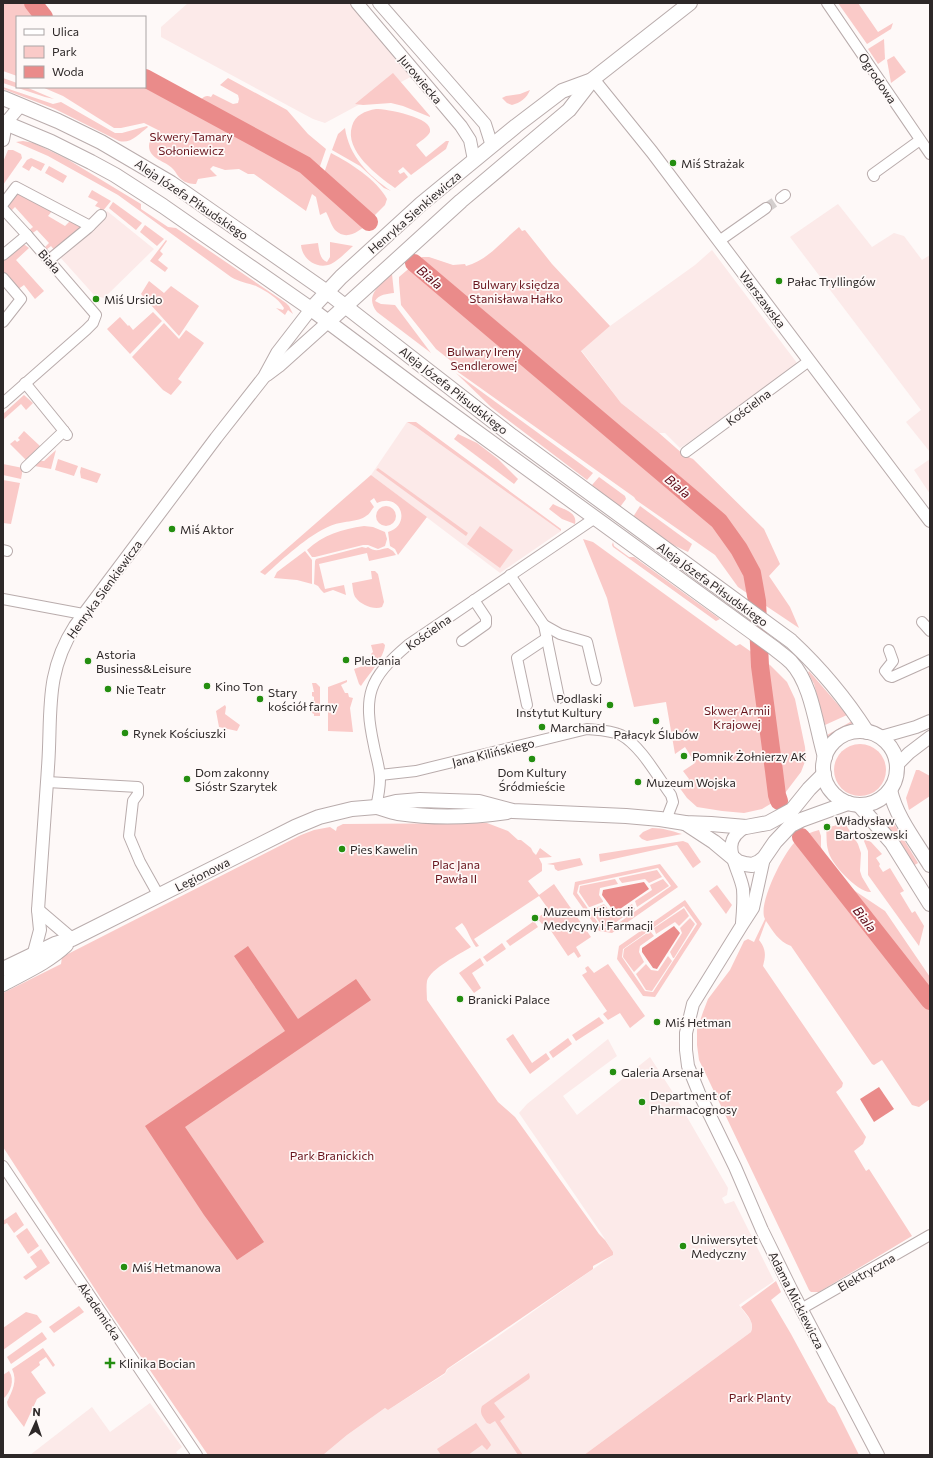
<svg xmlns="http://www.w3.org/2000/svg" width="933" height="1458" viewBox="0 0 933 1458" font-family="Commissioner,sans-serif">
<rect width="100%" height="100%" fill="#fef9f8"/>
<!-- built -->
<g fill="#fceae9">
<path d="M188,3H356L416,74L325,123L313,119L161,37V27Z"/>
<path d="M838,204L872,247L894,233L904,236L922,260L930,255V452L906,422L921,410L790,237Z"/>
<path d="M107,211L154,249L104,298L95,296L60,257L91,232Z"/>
<path d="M712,250L797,363L688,443L680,448L665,433H659L621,403L581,350L610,326L695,265Z"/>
<path d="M407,422L416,427L561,531L500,573L371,475Z"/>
<path d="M930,459V494L914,470Z"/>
<path d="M608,1039L617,1056L563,1096L577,1115L650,1057L672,1091L728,1188L727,1195L722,1198L725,1204L734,1201L774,1281L739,1305L751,1321L752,1327L751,1332L584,1455H323L347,1435L385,1408L388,1410L445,1374L448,1369L497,1337L613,1255V1252L601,1233L519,1113L527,1104Z"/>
<path d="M150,1403L182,1447L176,1452L178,1455H30L92,1407L110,1432Z"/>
</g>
<!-- green -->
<g fill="#facac8" fill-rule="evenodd">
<path d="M3,3H33L44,17H17V76L3,71Z"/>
<path d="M838,3H858L878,32L893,23L891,29L867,44Z"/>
<path d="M884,39L885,59L878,64L868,49Z"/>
<path d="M894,56L906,72L891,83L887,60Z"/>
<path d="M393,73L430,116V117L403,106L391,103L363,105L355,104Z"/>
<path d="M3,78L17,83V87H26L54,99L45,97L3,83Z"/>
<path d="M228,78L287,110L308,134L326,149L318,172C282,142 239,124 197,104C202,99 204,94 211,97L213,94L233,104L238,103L239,99L238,95L220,85Z"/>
<path d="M145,79L275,153L297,164L316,178L368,224C360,230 347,242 335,230C331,225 329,217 326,212L320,215L316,197L312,194L306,211L254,174H248L239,169L225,170L213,166L210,169L217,176L198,179L196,184C191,184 185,183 181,179C178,177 176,172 173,169C166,161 149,159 149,146C149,139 156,135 160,131L144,123L121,128H114L63,96L42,87H145Z"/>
<path d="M3,87L53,104L61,102L115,133H122L147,126L148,127C139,134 131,144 119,141L55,109L3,89Z"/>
<path d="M530,90C527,98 520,103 512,105L507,103L502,98L506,96L520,94Z"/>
<path d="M376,109C386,109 434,117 430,132C428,137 420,141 416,145L426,157L446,141H449L446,149L411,175L403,167L398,171L400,174L404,172L408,177L395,188C378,176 344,151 352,126C355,115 365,111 376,109Z"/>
<path d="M345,128C349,156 368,175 391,191L384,188L360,166L332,150L338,134Z"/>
<path d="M23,141L34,143L67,159L141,204V209L168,227L176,228L286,303L289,306L293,314L288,310L285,315L276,308L283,310L284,308C278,298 266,291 256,286C248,283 239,282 231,277L118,195L48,156L16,142Z"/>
<path d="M8,150H13L21,154L22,158L3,185V162Z"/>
<path d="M331,153C350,163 376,179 387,199L385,205L372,218L323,176Z"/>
<path d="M31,158L45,164L41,171L32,166L29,171L22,167L27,160Z"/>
<path d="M49,166L67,176L63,183L45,173Z"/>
<path d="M92,190L111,201L102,212L98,213L100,208L95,206L98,202L88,197Z"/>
<path d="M17,194H21L52,211L48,216L65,226L70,221L83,228L55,251L51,246L46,250L44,248L49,243L37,230L31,234L28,231L33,227L15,207L11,211L7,207V202Z"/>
<path d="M113,202L142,223L136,230L110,209L109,208Z"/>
<path d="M145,225L164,239L157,246L140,232Z"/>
<path d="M519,227L522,231L525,230L552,264L610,326L581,351L621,403L659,433L684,455L693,459L764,529L780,564L769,576L790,607L799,628L738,587L715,555L636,500L634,497L458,372L455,364L436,349L401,305L399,282V277L420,259L422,258L421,257H429L453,265L465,264L466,266C487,261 503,240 519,227Z"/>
<path d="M166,240L167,241L160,251L163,254L158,260L168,268L165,272L150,261Z"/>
<path d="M330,242L353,246C346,252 339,260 331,264C317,270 302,259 301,245L318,243C319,250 320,260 327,262L330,257Z"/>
<path d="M20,245H25L29,248L16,260L44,291L35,299L24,285L17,290L3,274V260Z"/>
<path d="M392,274L394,293C387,294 379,294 375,301L381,304L395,305L431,353L377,312C364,295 380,285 392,274Z"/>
<path d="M149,281L164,293L171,286L199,306L179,336L141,294Z"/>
<path d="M153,312L162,321L130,354L107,329L120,317L128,326L129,325L133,330Z"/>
<path d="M164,323L179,339L186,330L204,343L178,379L182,382L171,395L163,390L132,357Z"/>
<path d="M456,373L593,473L587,480L491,407Z"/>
<path d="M24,395L33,403L26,410L21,404L3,420V414Z"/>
<path d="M407,422H416L561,529V531L416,427Z"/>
<path d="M24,431L40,446L26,460L10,444L15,440L17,442L20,440L18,438Z"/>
<path d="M458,434L477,443L498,459L518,479L514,484L454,439Z"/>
<path d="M56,450L51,469L29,465L33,460L44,461Z"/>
<path d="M58,459L78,466L74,476L55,470Z"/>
<path d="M3,464L23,468L21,479L3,475Z"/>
<path d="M81,467L101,474L97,483L81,478L80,472Z"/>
<path d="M378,468L468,533L466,536L376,470Z"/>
<path d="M371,475L427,517L398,555L395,549L390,546L388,532C412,525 401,492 377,503L374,498L370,501L374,507C371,510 370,514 366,516C359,522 340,521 330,526C307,536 284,558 265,575L260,572Z"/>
<path d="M599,477L625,496L626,499L620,507L592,485Z"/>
<path d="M3,480L20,483L11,524L3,523Z"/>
<path d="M553,504C561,509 578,511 575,524L562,519L549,509Z"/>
<path d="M640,506L692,544L688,552L669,543L633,517Z"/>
<circle cx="386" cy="516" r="10"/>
<path d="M364,526L373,527L385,532L387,539L385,546L378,549L368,545H363L315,557H312L307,550C323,535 342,529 364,526Z"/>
<path d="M480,526L513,550L500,568L467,544Z"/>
<path d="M583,539L593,542L736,646L740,644L770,665L787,682L795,699L805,747L806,759L801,772L782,797L762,809L744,813L722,811L697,807L687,798L679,787L689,779L683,771L695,763L685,747L675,754L666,702L634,707L607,598Z"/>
<path d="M613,542L614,546L629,557H634L720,619L716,621L613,547L612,545Z"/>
<path d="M362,547L366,548L368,547C376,553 380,549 388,548L393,551L396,555L369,561L367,553L319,564L325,589L344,585L346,595L333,590L324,593L321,590L318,586L314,584L315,561L316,559Z"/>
<path d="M305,551L312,560V584L297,580L274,578L277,572Z"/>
<path d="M371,571H375L378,574L384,602L382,607C374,610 361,605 356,598C353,595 353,588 352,583L372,579Z"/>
<path d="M383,643L385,645C384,658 369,674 361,686L359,684L354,669L374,662L371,654L373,652L371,645Z"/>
<path d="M809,671L847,715L825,725L814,684L808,673Z"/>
<path d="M347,680V682L341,685L345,693H348L349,697L353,698L350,708L353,732L328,731V687Z"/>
<path d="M312,683H316L320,687V716H314V714L312,713V708H314V706L312,705V700H314V697L312,696V692H314Z"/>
<path d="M225,705L226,707L225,714L240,725L237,731L219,727L216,711Z"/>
<path d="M852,721L859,728L843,732L828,742L827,735Z"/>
<circle cx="860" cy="770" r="26"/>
<path d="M916,770H919L930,776V796L909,810L906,798Z"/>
<path d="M890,817L918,863L913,866L881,823Z"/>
<path d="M487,823L508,831L518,840H521L531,848L533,852L536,855L540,848L552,857L539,858L542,864V871L528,881L539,895L554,884L591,937L576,947L581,956L578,958L574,952L568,956L545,922L542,924L537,918L549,910L539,896L474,939L479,946L476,947C470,939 468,930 462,923L455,928L471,947C460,954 430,969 427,981C426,987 427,995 427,1000L498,1102L515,1117L599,1234L605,1240L613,1252V1255L593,1266V1269L447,1369L445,1373L388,1410L385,1408L347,1435L323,1455H208L104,1303L3,1147V993L61,964L62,957L301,835L314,830L330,827L336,831L337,827L343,824Z"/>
<path d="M841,824L846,825L858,844L861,853L860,871L862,877L871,892C858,893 830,863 828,850C826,843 827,836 826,828Z"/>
<path d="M652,828C663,828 672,831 682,834L647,841L642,839L639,836L643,832Z"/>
<path d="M819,830L821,836V847L824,858L843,883L885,911L930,977V1099L919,1107L912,1105L882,1060L874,1065L872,1064L791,946C778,941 773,931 766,921L759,940C766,949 766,955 763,966L843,1083L842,1087L836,1092L866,1137L863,1144L854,1151L866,1171L869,1169L912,1236L819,1292H811L809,1290L699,1060L697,1045V1030L703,1012L708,999L730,970L744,941L748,939L754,942L765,919C757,905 784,851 797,840C803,835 811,832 819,830Z"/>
<path d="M865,839L871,842L882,854L876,858L880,864L879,866L883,872L890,868L904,891L900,893L912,913L915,911L924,926L919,946L868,875V851L864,841Z"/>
<path d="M683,841L688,843L701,862L693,868L677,845L600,862L599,854Z"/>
<path d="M580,858L583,865L558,871L555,869L554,865L547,864Z"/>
<path d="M660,864L678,887L612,933L599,931L573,894L575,882ZM658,868L671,886L610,929L601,927L577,893L579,885Z"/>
<path d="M657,870L662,877L649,883L645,879L622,883L619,879V878Z"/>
<path d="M615,879L618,884L600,888L599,895L603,901V902L590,907H589L579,892L580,886Z"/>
<path d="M663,879L669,886L637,907L635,901L652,890L650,885Z"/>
<path d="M717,885L732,905L726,914L709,891Z"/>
<path d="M685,900L702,924L655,997L643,996L617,959L619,946ZM684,906L697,924L653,992L645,991L622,957L623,949Z"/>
<path d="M604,904L612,913L617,914L632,904L635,909L609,927L602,926L591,910Z"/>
<path d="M684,908L689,916L679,926L675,922L656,934L654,928Z"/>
<path d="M690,918L695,924L674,958H673L670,952L682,933L680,928Z"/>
<path d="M534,921L538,927L510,946L506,941Z"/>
<path d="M650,931L654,936L640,946L639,952L644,962L634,972L623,957L624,949Z"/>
<path d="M502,943L506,949L487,962L483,957Z"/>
<path d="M668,956L672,961L652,991L646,990L636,974L646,964L651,970L658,971Z"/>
<path d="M480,958L484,965L472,973L481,988L474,993L459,973Z"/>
<path d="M608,964L645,1016L630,1028L620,1013L608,1020L603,1014L607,1011L582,975L587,972L585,968L588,966L594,973Z"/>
<path d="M599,1017L604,1023L576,1041L572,1035Z"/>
<path d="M513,1034L532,1063L546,1053L550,1059L530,1074L506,1039Z"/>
<path d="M568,1038L572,1044L553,1058L549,1052Z"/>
<path d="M16,1212L24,1225L14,1233L7,1223L3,1225V1221Z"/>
<path d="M27,1228L39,1246L28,1254L16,1236Z"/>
<path d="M41,1249L50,1263L26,1280L23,1277L37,1267L30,1257Z"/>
<path d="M776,1281L781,1292L771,1300L791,1334L828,1402L835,1407L859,1455H584L751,1332C755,1322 747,1315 741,1307Z"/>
<path d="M79,1306L84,1312L54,1333L49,1327Z"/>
<path d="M26,1312L37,1315L42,1322L3,1350V1328Z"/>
<path d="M42,1332L47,1339L11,1364L7,1357Z"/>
<path d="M43,1348L55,1365L53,1367L46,1357L39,1362L40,1365L31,1372L46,1393L37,1399L24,1427L8,1406L7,1402C12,1391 18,1381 12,1369Z"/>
<path d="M9,1371C15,1380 11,1392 3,1399V1375Z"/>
<path d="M529,1373L530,1377L529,1379L494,1403L505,1417L500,1421L523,1455H518L495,1421L490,1424L487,1423C483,1417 479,1413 482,1406Z"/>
<path d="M476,1423L490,1443L491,1445L487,1450L482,1445L468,1455H441L437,1449Z"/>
</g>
<!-- water -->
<g fill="#ea8b8a">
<path d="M644,882L649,889L617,911L613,910L602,895L603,890Z"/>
<path d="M674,926L680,933L657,969L653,968L642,952V948Z"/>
<path d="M248,946L298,1019L356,979L371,1000L185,1127L264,1242L237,1260L204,1215L145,1126L285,1031L234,956Z"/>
<path d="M879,1087L894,1109L874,1122L860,1099Z"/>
</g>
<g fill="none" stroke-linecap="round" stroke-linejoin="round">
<!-- river -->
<g stroke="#ea8b8a" stroke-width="18">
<path d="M33,3L44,17"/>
<path d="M145,78L305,165L369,222"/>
<path d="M414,263L719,521L739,549L752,573L757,601L760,666L774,771L777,795L779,801"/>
<path d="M801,837L930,1001"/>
</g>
<!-- minor-tunnel -->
<path stroke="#d4cfce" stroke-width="10" stroke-dasharray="10 5" stroke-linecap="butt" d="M766,208L781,198"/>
<defs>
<g id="minor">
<path d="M827,3L930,154"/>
<path d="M874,176L873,174L920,140"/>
<path d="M781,198L785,195"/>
<path d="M3,204L16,187L90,226"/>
<path d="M3,209L27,235L96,315L93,323L86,330L3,403"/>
<path d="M719,241L766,208"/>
<path d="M3,255L27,235"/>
<path d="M49,260L88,228L101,215"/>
<path d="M3,278L21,299L3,322"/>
<path d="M25,383L64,431"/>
<path d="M686,452L809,361"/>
<path d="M26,467L64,431L67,435"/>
<path d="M3,550L7,551"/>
<path d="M510,575L544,625L559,698"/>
<path d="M3,599L83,614"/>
<path d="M922,622L930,631"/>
<path d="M544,625L560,634L587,642L596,680"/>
<path d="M462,641L486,624V618L474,600"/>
<path d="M889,650L893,661L885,671L889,676L892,677L930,660"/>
<path d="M527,705L517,658L547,638"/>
<path d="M380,775L416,771L587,729C598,730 610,730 621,735C641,746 657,776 671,795L673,802L666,820"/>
<path d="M47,782L138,787V794L133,801L129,836L140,862L159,896"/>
<path d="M376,807C378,798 380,788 380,779C380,768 376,757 374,746C363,695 368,679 408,645L595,518"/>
<path d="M3,1166L197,1455"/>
<path d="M801,1309L930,1235"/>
</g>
<g id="tertiary">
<path d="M357,3L461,126L470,140L474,160"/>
<path d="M379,3L485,124L492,146"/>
<path d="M593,79L652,152L930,521"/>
<path d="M3,126L21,105"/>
<path d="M3,140L6,123"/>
<path d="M267,375L279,366L328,322"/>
<path d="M881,737L916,727L930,721"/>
<path d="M897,765L909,753L930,737"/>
<path d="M764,858L753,908L742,925L693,1004L686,1033V1050L688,1066L699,1093L735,1167L762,1230L791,1289L878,1455"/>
<path d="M38,910L72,939"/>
<path d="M742,923C743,912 744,901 743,889C739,866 717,842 746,827"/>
<path d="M32,960L40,930L38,910C41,863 45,815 48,767C52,714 44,674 75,626L216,438L264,377L277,353L311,309"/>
</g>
<g id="secondary">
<path d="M3,98L58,121L101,142L171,183L327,292L512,436L791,641C820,668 846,699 867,732"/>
<path d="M3,122L51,142L91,162L115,175L163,206L311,309L426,395L774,648C780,653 786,657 791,662C812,684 816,727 825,757"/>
<path d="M311,309L341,277L421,204L516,126L562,91L592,80"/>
<path d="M328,322L461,201L569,110L593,79L690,3"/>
<circle cx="860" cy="768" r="37"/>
<path d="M890,790C896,817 916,842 930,865"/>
<path d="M859,805L892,843L930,904"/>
<path d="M377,807C384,809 391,812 398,813C432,818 473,817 507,812"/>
<path d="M685,823L714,842L738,862L745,864L752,865L759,862L764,858L775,842L791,825L801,820L848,803"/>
<path d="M3,969L55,944L72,939L295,827L319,817L352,809L376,807L396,802L420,800L479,802L513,811L626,816L660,819L685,823L711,824L746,827L768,823L792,810L809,789L824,774"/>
<path d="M3,984C25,972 48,962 66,945"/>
</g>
</defs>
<!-- minor casing -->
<use href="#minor" stroke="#b9acac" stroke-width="12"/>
<!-- tertiary casing -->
<use href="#tertiary" stroke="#b9acac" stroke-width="14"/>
<!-- secondary casing -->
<use href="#secondary" stroke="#b9acac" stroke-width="16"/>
<!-- minor -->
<use href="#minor" stroke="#fff" stroke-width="10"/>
<!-- tertiary -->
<use href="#tertiary" stroke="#fff" stroke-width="12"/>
<!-- secondary -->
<use href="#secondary" stroke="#fff" stroke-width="14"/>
</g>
<!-- markers -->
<g fill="#248e10" stroke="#fef9f8" stroke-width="1.5">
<circle cx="673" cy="163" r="4"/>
<circle cx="779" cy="281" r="4"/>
<circle cx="96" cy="299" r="4"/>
<circle cx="172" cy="529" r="4"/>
<circle cx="346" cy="660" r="4"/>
<circle cx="88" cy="661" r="4"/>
<circle cx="207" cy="686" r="4"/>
<circle cx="108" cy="689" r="4"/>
<circle cx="260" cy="699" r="4"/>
<circle cx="610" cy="705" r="4"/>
<circle cx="656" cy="721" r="4"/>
<circle cx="542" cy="727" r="4"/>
<circle cx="125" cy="733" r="4"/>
<circle cx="684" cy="756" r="4"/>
<circle cx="532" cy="759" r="4"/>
<circle cx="187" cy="779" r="4"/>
<circle cx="638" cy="782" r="4"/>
<circle cx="827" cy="827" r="4"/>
<circle cx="342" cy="849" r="4"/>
<circle cx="535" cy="918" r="4"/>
<circle cx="460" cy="999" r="4"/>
<circle cx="657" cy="1022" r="4"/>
<circle cx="613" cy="1072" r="4"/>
<circle cx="642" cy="1102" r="4"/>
<circle cx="683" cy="1246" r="4"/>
<circle cx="124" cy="1267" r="4"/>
<path d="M108 1357h4v4h4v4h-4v4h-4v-4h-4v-4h4z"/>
</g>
<g text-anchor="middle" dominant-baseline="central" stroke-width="3.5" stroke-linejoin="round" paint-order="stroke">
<!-- street labels -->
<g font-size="12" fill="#2d2828" stroke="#fef9f8">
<text transform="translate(878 78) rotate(56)">Ogrodowa</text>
<text transform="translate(421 79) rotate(50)">Jurowiecka</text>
<text transform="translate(192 199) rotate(34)">Aleja Józefa Piłsudskiego</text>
<text transform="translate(414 212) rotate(-41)">Henryka Sienkiewicza</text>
<text transform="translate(50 261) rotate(49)">Biała</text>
<text transform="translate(763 299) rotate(53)">Warszawska</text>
<text transform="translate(454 390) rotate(38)">Aleja Józefa Piłsudskiego</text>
<text transform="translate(748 407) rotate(-37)">Kościelna</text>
<text transform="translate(713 584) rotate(36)">Aleja Józefa Piłsudskiego</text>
<text transform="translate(104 589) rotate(-54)">Henryka Sienkiewicza</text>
<text transform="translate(428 632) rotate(-35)">Kościelna</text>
<text transform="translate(493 752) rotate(-14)">Jana Kilińskiego</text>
<text transform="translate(202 874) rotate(-27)">Legionowa</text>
<text transform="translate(866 1272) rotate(-30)">Elektryczna</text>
<text transform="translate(797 1300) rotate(63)">Adama Mickiewicza</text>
<text transform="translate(100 1311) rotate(56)">Akademicka</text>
</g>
<!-- park labels -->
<g font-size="12" fill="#68141c" stroke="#fef9f8">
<text x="191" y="136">Skwery Tamary<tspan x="191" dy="14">Sołoniewicz</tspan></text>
<text x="516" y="284">Bulwary księdza<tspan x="516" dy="14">Stanisława Hałko</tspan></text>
<text x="484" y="351">Bulwary Ireny<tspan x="484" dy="14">Sendlerowej</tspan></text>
<text x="737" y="710">Skwer Armii<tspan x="737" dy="14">Krajowej</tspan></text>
<text x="456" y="864">Plac Jana<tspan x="456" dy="14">Pawła II</tspan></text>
<text x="332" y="1155">Park Branickich</text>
<text x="760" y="1397">Park Planty</text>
</g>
<!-- poi labels -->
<g font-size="12" fill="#2d2828" stroke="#fef9f8" text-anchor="start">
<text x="681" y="163">Miś Strażak</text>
<text x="787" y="281">Pałac Tryllingów</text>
<text x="104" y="299">Miś Ursido</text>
<text x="180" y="529">Miś Aktor</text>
<text x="96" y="654">Astoria<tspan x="96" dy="14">Business&amp;Leisure</tspan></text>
<text x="354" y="660">Plebania</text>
<text x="215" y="686">Kino Ton</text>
<text x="116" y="689">Nie Teatr</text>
<text x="268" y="692">Stary<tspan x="268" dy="14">kościół farny</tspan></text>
<text x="602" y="698" text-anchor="end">Podlaski<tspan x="602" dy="14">Instytut Kultury</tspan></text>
<text x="550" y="727">Marchand</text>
<text x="133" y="733">Rynek Kościuszki</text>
<text x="656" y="734" text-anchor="middle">Pałacyk Ślubów</text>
<text x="692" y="756">Pomnik Żołnierzy AK</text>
<text x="195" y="772">Dom zakonny<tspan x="195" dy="14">Sióstr Szarytek</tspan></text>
<text x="532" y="772" text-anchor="middle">Dom Kultury<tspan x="532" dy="14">Śródmieście</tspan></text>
<text x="646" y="782">Muzeum Wojska</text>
<text x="835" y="820">Władysław<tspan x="835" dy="14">Bartoszewski</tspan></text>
<text x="350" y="849">Pies Kawelin</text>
<text x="543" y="911">Muzeum Historii<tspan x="543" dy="14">Medycyny i Farmacji</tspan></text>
<text x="468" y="999">Branicki Palace</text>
<text x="665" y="1022">Miś Hetman</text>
<text x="621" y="1072">Galeria Arsenał</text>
<text x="650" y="1095">Department of<tspan x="650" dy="14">Pharmacognosy</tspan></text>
<text x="691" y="1239">Uniwersytet<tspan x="691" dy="14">Medyczny</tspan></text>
<text x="132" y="1267">Miś Hetmanowa</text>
<text x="119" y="1363">Klinika Bocian</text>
</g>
<!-- water labels -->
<g font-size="13" font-style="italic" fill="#5c0513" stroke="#fef9f8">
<text transform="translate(430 277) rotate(40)">Biala</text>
<text transform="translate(678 486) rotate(40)">Biala</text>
<text transform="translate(865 919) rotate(52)">Biala</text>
</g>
</g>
<!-- border -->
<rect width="933" height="1458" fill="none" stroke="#2d2828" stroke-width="8"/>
<!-- legend -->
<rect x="16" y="16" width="130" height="72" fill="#fef9f8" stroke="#aaa5a5"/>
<rect x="24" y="29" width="20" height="6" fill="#ffffff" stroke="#aaa5a5"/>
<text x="52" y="36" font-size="12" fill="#2d2828">Ulica</text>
<rect x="24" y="46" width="20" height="12" fill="#facac8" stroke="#aaa5a5"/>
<text x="52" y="56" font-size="12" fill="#2d2828">Park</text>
<rect x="24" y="66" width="20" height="12" fill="#ea8b8a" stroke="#aaa5a5"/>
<text x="52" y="76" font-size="12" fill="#2d2828">Woda</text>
<!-- north arrow -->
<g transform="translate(36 1422) rotate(3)" stroke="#fef9f8" stroke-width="3" paint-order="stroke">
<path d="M0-3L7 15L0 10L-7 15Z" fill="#2d2828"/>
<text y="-6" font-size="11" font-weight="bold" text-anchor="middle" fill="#2d2828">N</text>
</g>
</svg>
